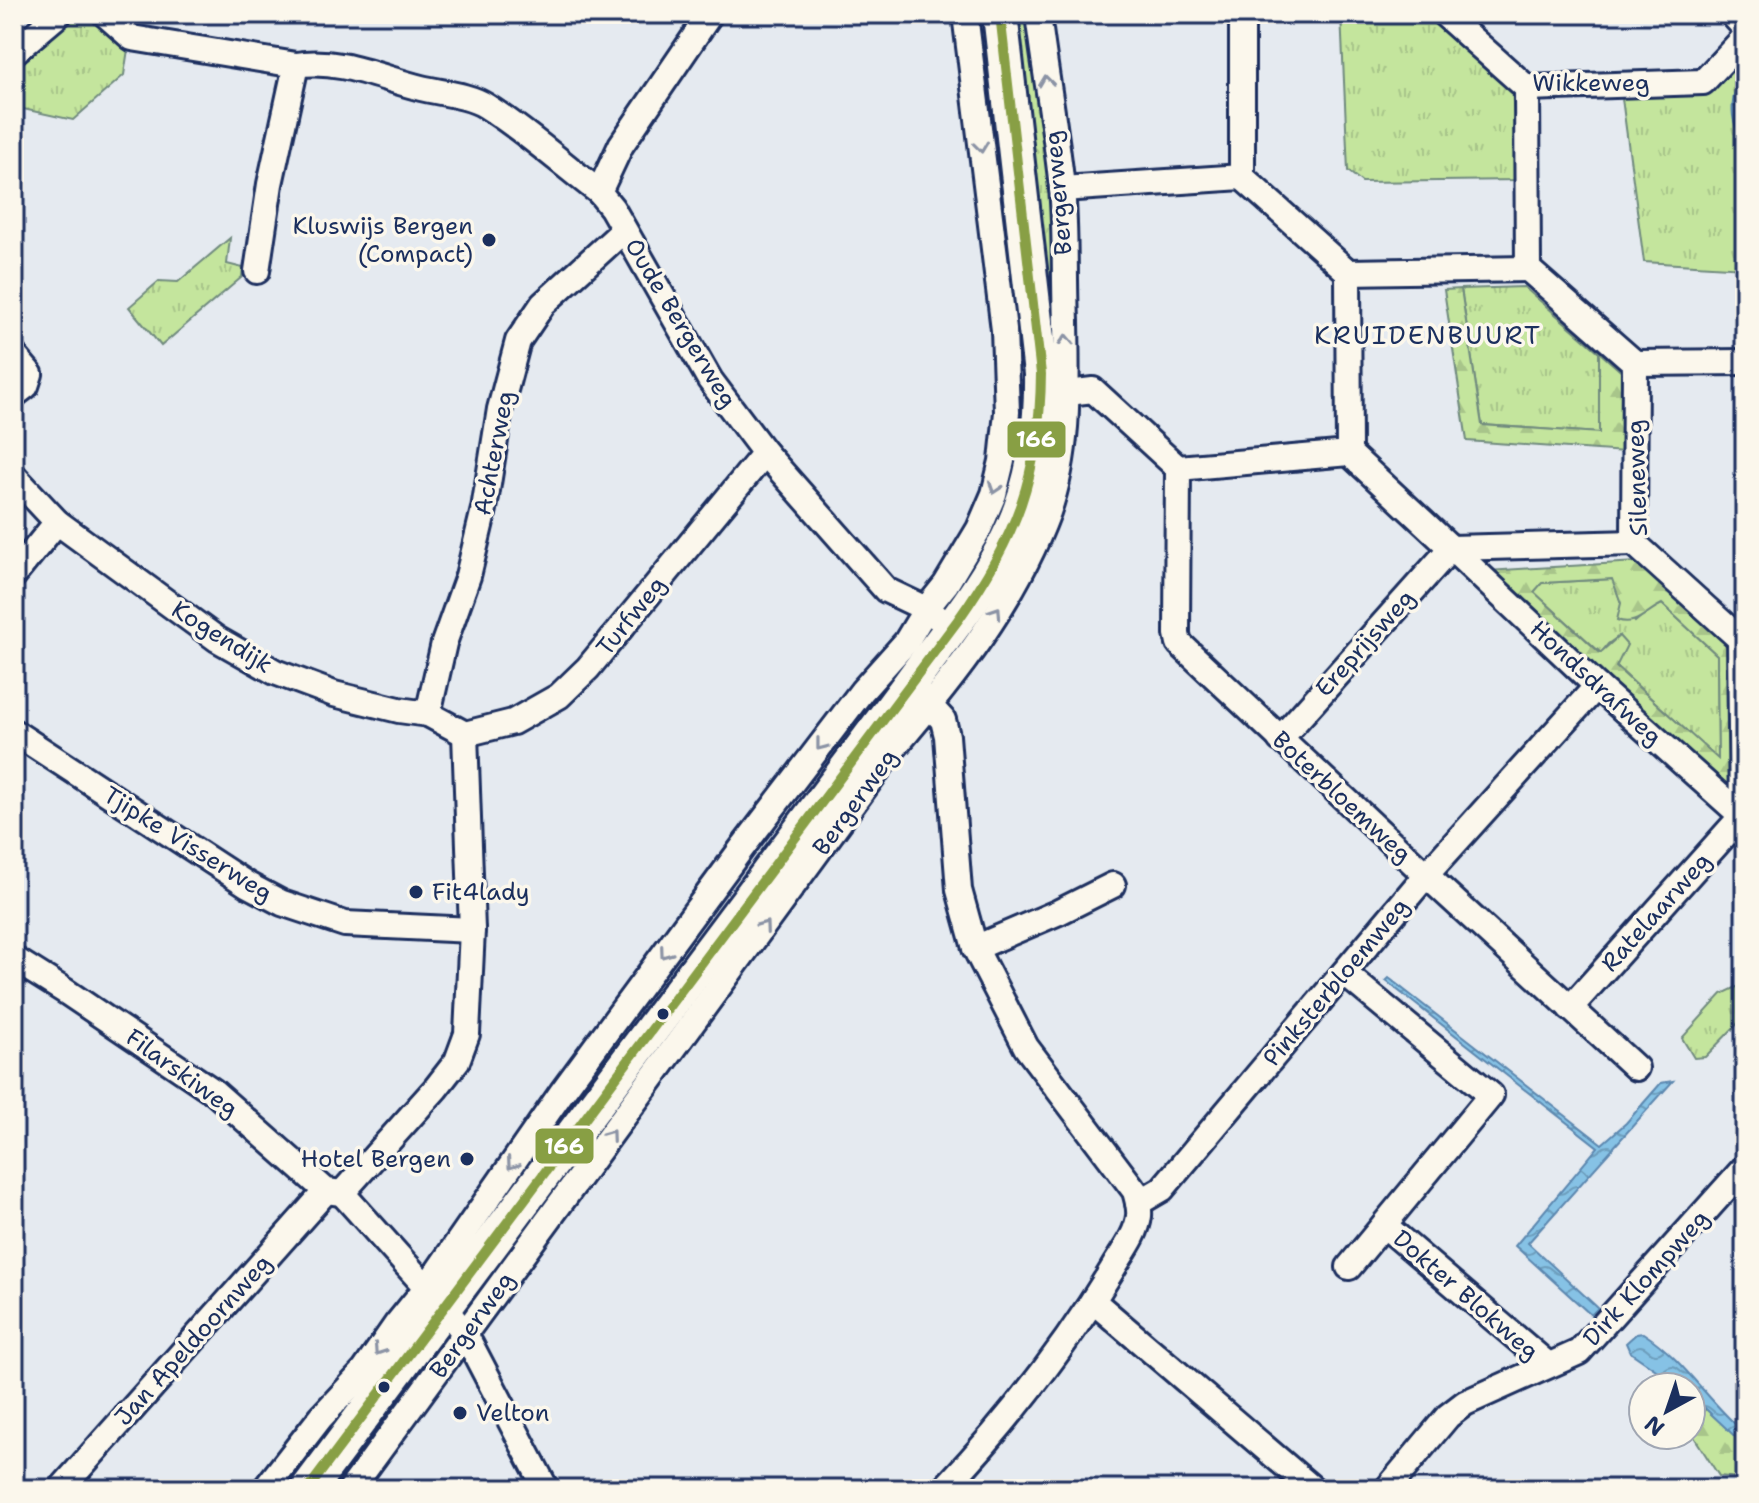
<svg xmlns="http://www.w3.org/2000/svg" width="1759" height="1503" viewBox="0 0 1759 1503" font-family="'Shantell Sans',sans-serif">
<defs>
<pattern id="grass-tufts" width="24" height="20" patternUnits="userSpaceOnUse" patternTransform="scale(2)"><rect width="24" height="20" fill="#c4e59d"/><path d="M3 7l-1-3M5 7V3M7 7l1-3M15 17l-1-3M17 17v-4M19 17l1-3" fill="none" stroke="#a8c58a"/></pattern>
<pattern id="forest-firs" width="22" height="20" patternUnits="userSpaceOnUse" patternTransform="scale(2)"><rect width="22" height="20" fill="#c4e59d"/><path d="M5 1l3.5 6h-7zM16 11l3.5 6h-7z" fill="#a8c58a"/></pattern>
<pattern id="water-waves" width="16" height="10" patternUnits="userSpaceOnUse" patternTransform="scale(2)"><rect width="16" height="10" fill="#86c2e5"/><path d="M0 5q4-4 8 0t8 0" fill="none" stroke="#6d9ebd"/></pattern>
</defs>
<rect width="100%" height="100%" fill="#e5eaf0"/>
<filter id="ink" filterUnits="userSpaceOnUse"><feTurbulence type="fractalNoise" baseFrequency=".0125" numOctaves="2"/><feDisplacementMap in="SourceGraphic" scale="16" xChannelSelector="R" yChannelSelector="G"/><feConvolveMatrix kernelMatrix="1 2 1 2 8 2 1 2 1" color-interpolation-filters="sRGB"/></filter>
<g filter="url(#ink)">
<!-- grass -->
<g fill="url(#grass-tufts)" stroke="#708a7e" stroke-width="2">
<path d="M70,14H94L129,43L124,75L73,120L14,107V71L61,29L58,24Z"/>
<path d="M1014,14H1033L1054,201L1056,342Z"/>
<path d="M1341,14H1430L1512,87L1518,180L1362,182L1348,171Z"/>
<path d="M1742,56L1745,59V69L1736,91L1739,133L1745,139V268L1644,262L1621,91L1712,88Z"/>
<path d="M230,238L227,264L243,268L242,277L161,346L129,307L159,281L178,282Z"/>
<path d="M1524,287L1599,352V433L1482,425L1461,289Z"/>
<path d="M1613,579L1621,603L1635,622L1649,610L1662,604L1717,655L1718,760L1616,666L1619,636L1608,644L1601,653L1534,592L1541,583Z"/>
<path d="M1745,983V1016L1705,1057L1694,1058L1682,1038L1722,994Z"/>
</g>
<!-- forest -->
<g fill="url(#forest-firs)" stroke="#708a7e" stroke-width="2" fill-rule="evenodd">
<path d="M1461,289L1482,425L1599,433V352L1625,375V452L1467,441L1444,290Z"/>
<path d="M1637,562L1732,648L1733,796L1486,571ZM1612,579L1621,603L1617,620C1636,627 1645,612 1662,604L1717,655L1718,759L1616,667L1627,645L1619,636L1600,653L1534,592L1542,583Z"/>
<path d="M1706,1409L1745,1445V1489L1738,1478L1719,1476L1691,1432V1421Z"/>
</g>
<!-- water -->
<g fill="url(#water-waves)" stroke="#5b87af" stroke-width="2">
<path d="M1745,69V139C1725,120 1732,90 1745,69Z"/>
<path d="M1389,978L1602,1144L1626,1123L1661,1083L1673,1081L1528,1243L1598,1308L1591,1315L1515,1246L1598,1147L1386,981Z"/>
<path d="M1643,1333C1684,1359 1708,1402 1745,1433V1446L1691,1395V1387H1681L1630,1352L1626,1343L1636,1334Z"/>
</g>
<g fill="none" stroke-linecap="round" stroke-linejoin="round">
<defs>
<g id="minor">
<path d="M105,14L132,38L296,65C340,58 380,78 421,88C441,93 469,95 486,106C526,131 562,164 599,192"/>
<path d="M710,14L621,145L599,192L612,208L710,380L765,453L886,590L926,609L937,617"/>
<path d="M1242,14V177"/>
<path d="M1444,14L1527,88L1703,82L1745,37"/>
<path d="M1732,14L1745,28"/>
<path d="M14,52L59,14"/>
<path d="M1527,88L1528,269L1635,363L1745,362"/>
<path d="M1242,177L1348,272L1528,269"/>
<path d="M1062,189L1242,177"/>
<path d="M257,271L270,184L296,65"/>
<path d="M1348,272L1349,453L1451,548L1634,543"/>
<path d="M14,355L30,374L26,386L14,395"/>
<path d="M1635,363L1634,543L1740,639H1745"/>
<path d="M1068,393L1093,390L1178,468L1349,453"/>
<path d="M1178,468L1177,634L1179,643L1426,875L1636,1068"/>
<path d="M14,476L57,522L217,639L275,672L334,694L399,710L428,714L465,734"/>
<path d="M14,575L57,522"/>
<path d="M1740,639L1742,816L1745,819"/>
<path d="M919,694L943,720L947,736L959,890L975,948L1026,1047L1135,1191C1137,1199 1140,1207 1139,1216C1137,1235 1121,1254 1112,1270C1064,1349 1007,1422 944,1489"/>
<path d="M428,714L444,643L468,576L484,509L500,409L518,341L543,304L624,230"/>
<path d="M14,732L248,885L282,903L345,924L472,930"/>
<path d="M465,734L513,722L559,696L588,668L765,453"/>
<path d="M1280,739L1451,548L1597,686L1742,816L1570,1008"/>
<path d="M975,948L1059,912L1113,885"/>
<path d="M14,959L65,991L213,1091L326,1191L342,1193"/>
<path d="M1344,973L1491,1095L1349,1267"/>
<path d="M342,1193L436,1088L457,1061L467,1034L472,930L465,734"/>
<path d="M342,1193L445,1308L465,1334L546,1489"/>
<path d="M1138,1203L1162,1189L1426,875L1597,686"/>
<path d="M1384,1225L1548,1365"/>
<path d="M1093,1301L1313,1489"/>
<path d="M61,1489L326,1191"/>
<path d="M265,1489L321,1417L364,1371L396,1325L426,1288L562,1092L742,848L862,691L906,642L926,609L946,584L979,529L994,494L1002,461L1007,412L1004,330L965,14"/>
<path d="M351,1489L893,749C954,678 1015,601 1048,512C1070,450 1067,386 1066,321C1064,277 1066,232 1062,188C1056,130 1045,72 1038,14"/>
<path d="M1387,1489L1448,1416L1465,1403L1579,1352L1745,1167"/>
</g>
<path id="secondary" d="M308,1489L910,684C941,641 976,599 1001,552C1032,497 1042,435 1041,374L1000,14"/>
</defs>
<!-- minor casing -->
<use href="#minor" stroke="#1b2f5e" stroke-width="30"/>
<!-- secondary casing -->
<use href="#secondary" stroke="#1b2f5e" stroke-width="40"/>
<!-- minor -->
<use href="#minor" stroke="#fbf7ec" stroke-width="24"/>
<!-- secondary -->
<use href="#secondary" stroke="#fbf7ec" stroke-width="34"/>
<defs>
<path id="bus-1" d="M308,1489L958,620C1016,538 1040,475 1041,374L1000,14"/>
</defs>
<!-- bus-1 casing -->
<use href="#bus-1" stroke="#fbf7ec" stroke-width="16"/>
<!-- bus-1 -->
<use href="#bus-1" stroke="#889f44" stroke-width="10"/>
</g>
<!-- one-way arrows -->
<defs><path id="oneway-chevron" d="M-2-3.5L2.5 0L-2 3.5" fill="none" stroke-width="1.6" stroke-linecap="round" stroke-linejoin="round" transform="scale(2)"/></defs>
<g stroke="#8b93a5">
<use href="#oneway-chevron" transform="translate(1046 81) rotate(-97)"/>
<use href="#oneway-chevron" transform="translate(981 147) rotate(83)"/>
<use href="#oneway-chevron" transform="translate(1066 340) rotate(-92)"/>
<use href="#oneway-chevron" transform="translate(995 488) rotate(108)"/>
<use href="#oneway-chevron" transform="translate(996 612) rotate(-56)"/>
<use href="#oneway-chevron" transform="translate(821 745) rotate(128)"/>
<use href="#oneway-chevron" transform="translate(764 926) rotate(-54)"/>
<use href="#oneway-chevron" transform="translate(665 953) rotate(126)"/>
<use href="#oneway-chevron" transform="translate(610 1135) rotate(-54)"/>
<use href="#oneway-chevron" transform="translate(512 1164) rotate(125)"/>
<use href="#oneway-chevron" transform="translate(379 1350) rotate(124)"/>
</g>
</g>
<!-- markers -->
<g fill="#1b2f5e" stroke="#fbf7ec" stroke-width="3">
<circle cx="489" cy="240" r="8"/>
<circle cx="416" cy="892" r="8"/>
<circle cx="663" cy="1014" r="7"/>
<circle cx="467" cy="1159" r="8"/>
<circle cx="384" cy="1387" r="7"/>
<circle cx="460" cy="1413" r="8"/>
</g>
<g text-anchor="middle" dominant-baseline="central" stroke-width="7" stroke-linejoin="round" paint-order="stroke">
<!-- street labels -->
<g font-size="24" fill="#1b2f5e" stroke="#fbf7ec">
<text x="1591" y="83">Wikkeweg</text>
<text transform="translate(1058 193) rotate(-95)">Bergerweg</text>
<text transform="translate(681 323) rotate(59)">Oude Bergerweg</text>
<text transform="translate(494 453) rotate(-79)">Achterweg</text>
<text transform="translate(1637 478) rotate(-92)">Sileneweg</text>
<text transform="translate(631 616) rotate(-51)">Turfweg</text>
<text transform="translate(222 637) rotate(32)">Kogendijk</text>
<text transform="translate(1365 643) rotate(-48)">Ereprijsweg</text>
<text transform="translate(1596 683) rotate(43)">Hondsdrafweg</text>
<text transform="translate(1342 797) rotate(43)">Boterbloemweg</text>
<text transform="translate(855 802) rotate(-54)">Bergerweg</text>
<text transform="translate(188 844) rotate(32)">Tjipke Visserweg</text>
<text transform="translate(1656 912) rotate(-48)">Ratelaarweg</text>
<text transform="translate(1336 982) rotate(-50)">Pinksterbloemweg</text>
<text transform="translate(182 1073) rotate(36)">Filarskiweg</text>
<text transform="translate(1646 1278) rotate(-48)">Dirk Klompweg</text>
<text transform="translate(1466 1295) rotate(41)">Dokter Blokweg</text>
<text transform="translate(472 1325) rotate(-54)">Bergerweg</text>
<text transform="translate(193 1340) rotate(-48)">Jan Apeldoornweg</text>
</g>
<!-- poi labels -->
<g font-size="24" fill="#1b2f5e" stroke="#fbf7ec" text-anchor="end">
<text x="473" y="226">Kluswijs Bergen<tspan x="473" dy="28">(Compact)</tspan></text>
<text x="432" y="892" text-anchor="start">Fit4lady</text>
<text x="451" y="1159">Hotel Bergen</text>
<text x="476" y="1413" text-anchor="start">Velton</text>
</g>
<!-- neighbourhood labels -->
<g font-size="26" letter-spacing="2" fill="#1b2f5e" stroke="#fbf7ec">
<text x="1428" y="334">KRUIDENBUURT</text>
</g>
</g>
<g stroke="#fbf7ec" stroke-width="3">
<rect x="1006" y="420" width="61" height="39" rx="8" fill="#889f44"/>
<rect x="534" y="1127" width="61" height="38" rx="8" fill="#889f44"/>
</g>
<g font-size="22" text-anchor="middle" font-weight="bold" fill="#fff">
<text x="1036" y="447">166</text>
<text x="564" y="1154">166</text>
</g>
<!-- margin -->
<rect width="1759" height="1503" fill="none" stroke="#fbf7ec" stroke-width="48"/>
<rect x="24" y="24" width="1711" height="1455" fill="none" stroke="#1b2f5e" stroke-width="3" filter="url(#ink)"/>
<!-- north arrow -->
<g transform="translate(1667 1411) rotate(220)"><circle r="38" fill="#fbf7ec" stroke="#a1a7b3" stroke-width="2"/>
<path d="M0-6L14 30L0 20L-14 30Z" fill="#1b2f5e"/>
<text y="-12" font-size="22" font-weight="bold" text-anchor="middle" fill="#1b2f5e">N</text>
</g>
</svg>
